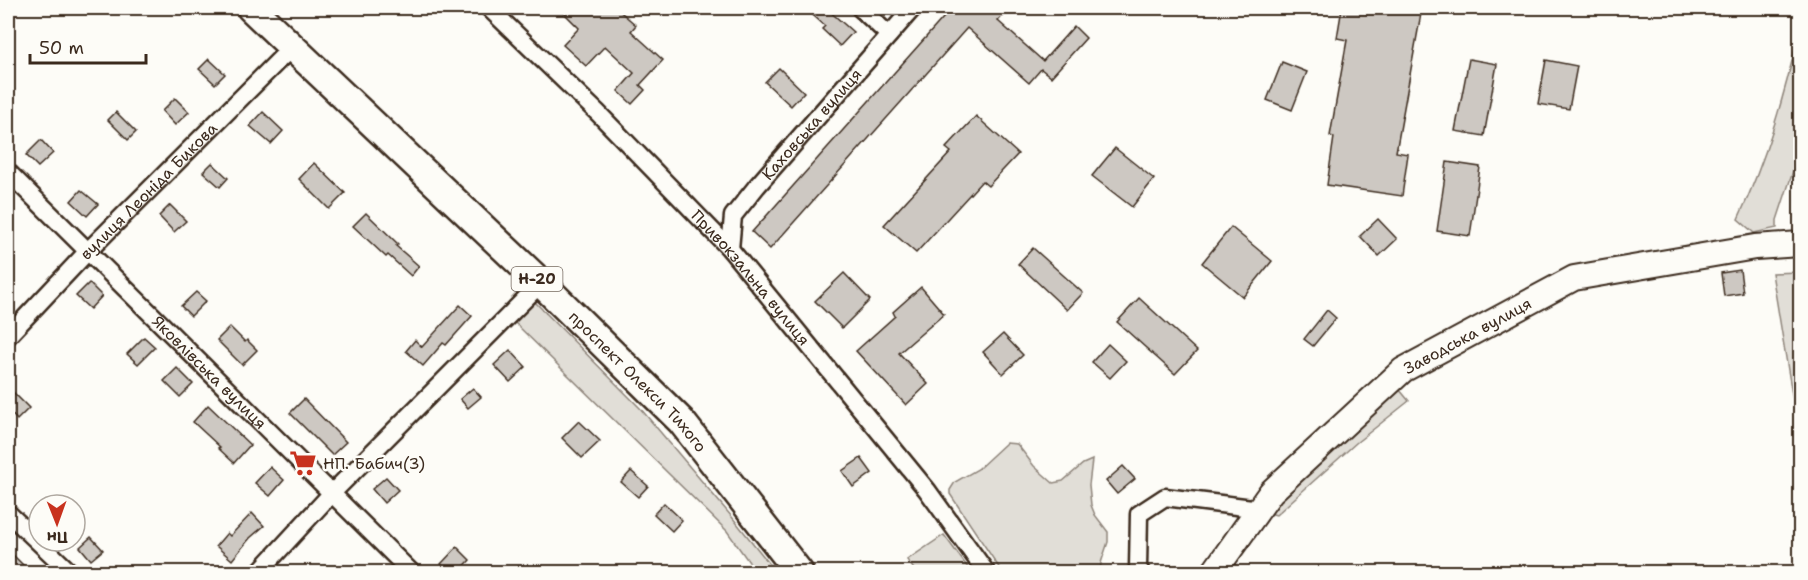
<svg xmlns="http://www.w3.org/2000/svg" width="1808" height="580" viewBox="0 0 1808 580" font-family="'Shantell Sans',sans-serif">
<rect width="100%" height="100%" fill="#fdfcf7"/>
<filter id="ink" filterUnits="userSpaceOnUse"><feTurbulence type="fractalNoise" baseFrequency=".0167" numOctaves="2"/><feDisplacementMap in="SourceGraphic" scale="12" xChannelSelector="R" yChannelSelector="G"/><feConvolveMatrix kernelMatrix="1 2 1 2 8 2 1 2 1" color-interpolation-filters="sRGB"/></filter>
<g filter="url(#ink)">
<!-- green -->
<g fill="#e1ded7" stroke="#8e847a" stroke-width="1.5">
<path d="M1800,28V150L1777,220V228L1754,233L1738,219C1767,158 1785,93 1800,28Z"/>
<path d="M1800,272V443L1772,273Z"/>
<path d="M532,299L640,408L732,517L776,572H756L727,531L511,319Z"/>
<path d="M1399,389L1409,401L1356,443L1276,515L1269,513L1314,464Z"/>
<path d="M1006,443L1017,444L1034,466L1053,483L1063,481L1083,464L1092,460L1089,485L1091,505L1095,515L1108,532V542L1101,563L1100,572H1002L950,494V490L955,482L978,469Z"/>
<path d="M944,535L971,572H916L907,560Z"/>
</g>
<!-- building -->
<g fill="#cdc8c2" stroke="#3b2a1e" stroke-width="1.5">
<path d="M571,8H616L636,25L631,31L663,60L640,85L645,90L632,104L618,91L634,73L605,46L586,66L563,45L579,28L565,14Z"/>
<path d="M805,8H826L853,32L840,46L822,29L825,26Z"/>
<path d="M952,8H1010L998,21L1043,61L1074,26L1086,38L1051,77L1041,69L1029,83L967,28L770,249L752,232Z"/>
<path d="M1342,8H1422L1396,152L1408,154L1402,196L1327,185L1334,137L1330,136L1347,40L1337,38Z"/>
<path d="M209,59L225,74L215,84L199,69Z"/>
<path d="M1469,59L1497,64L1484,136L1455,131Z"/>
<path d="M1546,60L1577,66L1569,109L1538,104Z"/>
<path d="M1282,62L1307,72L1292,110L1267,100Z"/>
<path d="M779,68L804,92L791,106L765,82Z"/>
<path d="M175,98L189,112L175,125L162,111Z"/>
<path d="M116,112L136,132L128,140L108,120Z"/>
<path d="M263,112L283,131L271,144L250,126Z"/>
<path d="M976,116L1018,154L988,186L982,181L916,253L884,225L951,152L946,148Z"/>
<path d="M41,140L53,153L38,167L26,155Z"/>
<path d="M1115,148L1154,179L1132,207L1092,176Z"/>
<path d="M1447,162L1480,167L1470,236L1437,231Z"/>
<path d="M212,163L228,178L220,187L203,172Z"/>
<path d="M314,163L345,193L329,209L299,179Z"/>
<path d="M81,190L98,204L87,216L71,201Z"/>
<path d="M170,205L186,221L174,232L159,216Z"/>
<path d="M366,213L398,244L396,246L419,266L411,276L388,255L386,257L353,226Z"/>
<path d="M1378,219L1397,239L1379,256L1360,236Z"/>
<path d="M1231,227L1272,261L1243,297L1202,263Z"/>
<path d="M1033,248L1083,293L1067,310L1018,264Z"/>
<path d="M1740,270L1743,293L1724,296L1721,273Z"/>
<path d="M844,273L870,300L842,328L815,301Z"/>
<path d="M89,283L102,296L90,309L76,296Z"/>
<path d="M921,287L944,314L899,353L928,384L906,405L856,351L895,316L893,312Z"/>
<path d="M196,292L206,301L191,316L181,306Z"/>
<path d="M1139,298L1197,351L1175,374L1117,322Z"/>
<path d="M460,305L472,316L446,345L443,343L423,366L406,351L415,340L422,347Z"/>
<path d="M1327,310L1336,318L1313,346L1304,339Z"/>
<path d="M230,327L245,342L247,340L257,350L242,365L217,340Z"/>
<path d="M1003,334L1023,355L1003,374L983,352Z"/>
<path d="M144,337L155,347L138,364L127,354Z"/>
<path d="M1108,344L1126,361L1110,378L1092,362Z"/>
<path d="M510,350L526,367L510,382L494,365Z"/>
<path d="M177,368L193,384L180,397L164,381Z"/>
<path d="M8,387L29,408L17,420L8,410Z"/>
<path d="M473,388L481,397L468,408L460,399Z"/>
<path d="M304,399L346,442L332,455L290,413Z"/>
<path d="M208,405L250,445L234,463L218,448L220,447L193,422Z"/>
<path d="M579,421L600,441L582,458L562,438Z"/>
<path d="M861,458L872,473L853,487L842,471Z"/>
<path d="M1123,466L1135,479L1117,494L1106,481Z"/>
<path d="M270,467L284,480L270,496L255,483Z"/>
<path d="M631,471L648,486L638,497L621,482Z"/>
<path d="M386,477L398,490L384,503L372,489Z"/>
<path d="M664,503L682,520L672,531L654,514Z"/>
<path d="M252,513L264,526L250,538L232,560L216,546L227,533L230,536Z"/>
<path d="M91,537L103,550L91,560L80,547Z"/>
<path d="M457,547L470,560L458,573H449L441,564Z"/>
<path d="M8,550L31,573H8Z"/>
</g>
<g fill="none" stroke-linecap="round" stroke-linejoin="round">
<defs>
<g id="street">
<path id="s1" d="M489,8L598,113L730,249L927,490L986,572"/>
<path d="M860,8L889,35"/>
<path id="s2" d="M8,172L411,572"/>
<path id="s3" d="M730,249L733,216L757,186L913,8"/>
<path id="s4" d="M8,336L88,251L292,47"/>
<path d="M8,513L70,572"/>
<path d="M259,572L331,494L541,283"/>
<path d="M1141,572L1138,568L1139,514L1165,497L1260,509"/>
</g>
<g id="secondary">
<path id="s5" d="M1214,572L1271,492L1403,370L1574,278L1755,247L1800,244"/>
</g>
<g id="primary">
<path id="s6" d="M251,8L541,283L681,421L799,572"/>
</g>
</defs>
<!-- street casing -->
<use href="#street" stroke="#3b2a1e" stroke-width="21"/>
<!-- secondary casing -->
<use href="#secondary" stroke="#3b2a1e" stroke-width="28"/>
<!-- primary casing -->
<use href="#primary" stroke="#3b2a1e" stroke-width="32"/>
<!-- street -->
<use href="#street" stroke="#fdfcf7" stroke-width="16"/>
<!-- secondary -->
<use href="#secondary" stroke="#fdfcf7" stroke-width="24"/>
<!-- primary -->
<use href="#primary" stroke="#fdfcf7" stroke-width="27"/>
</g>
</g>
<!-- icons -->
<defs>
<symbol id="supermarket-bare" viewBox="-9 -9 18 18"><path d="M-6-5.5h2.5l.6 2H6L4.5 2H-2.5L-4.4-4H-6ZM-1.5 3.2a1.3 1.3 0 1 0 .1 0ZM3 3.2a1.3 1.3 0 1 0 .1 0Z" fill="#c8321e" stroke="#fdfcf7" stroke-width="2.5" paint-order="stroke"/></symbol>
</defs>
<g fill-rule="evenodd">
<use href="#supermarket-bare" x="284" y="444" width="38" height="38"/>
</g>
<g text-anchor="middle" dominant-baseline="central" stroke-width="5" stroke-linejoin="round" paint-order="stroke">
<!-- shield labels -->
<rect fill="#fdfcf7" stroke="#75695f" stroke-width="1.5" x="511.5" y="267" width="51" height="24" rx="4.5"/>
<g font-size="15" font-weight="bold" fill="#3b2a1e">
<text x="537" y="279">Н-20</text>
</g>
<!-- street labels -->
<g font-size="16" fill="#3b2a1e" stroke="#fdfcf7">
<text stroke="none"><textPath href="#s3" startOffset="154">Каховська вулиця</textPath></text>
<text stroke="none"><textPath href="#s4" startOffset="202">вулиця Леоніда Бикова</textPath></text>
<text stroke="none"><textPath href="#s1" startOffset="376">Привокзальна вулиця</textPath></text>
<text stroke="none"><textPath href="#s5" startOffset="351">Заводська вулиця</textPath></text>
<text stroke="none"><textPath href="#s2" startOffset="284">Яковлівська вулиця</textPath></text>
<text stroke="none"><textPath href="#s6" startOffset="538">проспект Олекси Тихого</textPath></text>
</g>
<!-- poi labels -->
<g font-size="16" fill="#3b2a1e" stroke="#fdfcf7" text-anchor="start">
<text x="323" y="463">НП. Бабич(3)</text>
</g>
</g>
<!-- margin -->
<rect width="1808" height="580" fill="none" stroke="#fdfcf7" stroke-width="30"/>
<rect x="15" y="15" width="1778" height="550" fill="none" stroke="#3b2a1e" stroke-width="2" filter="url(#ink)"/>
<!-- north arrow -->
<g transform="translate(57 523) rotate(179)"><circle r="28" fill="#fdfcf7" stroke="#afa8a0" stroke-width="1.5"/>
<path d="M0-4.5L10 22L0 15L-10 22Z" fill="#c8321e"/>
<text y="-9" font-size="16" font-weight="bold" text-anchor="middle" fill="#3b2a1e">Пн</text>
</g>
<!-- scale -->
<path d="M30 54v9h116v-9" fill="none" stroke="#3b2a1e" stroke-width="3"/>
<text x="39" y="54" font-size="18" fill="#3b2a1e" stroke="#fdfcf7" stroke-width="4.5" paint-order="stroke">50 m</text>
</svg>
